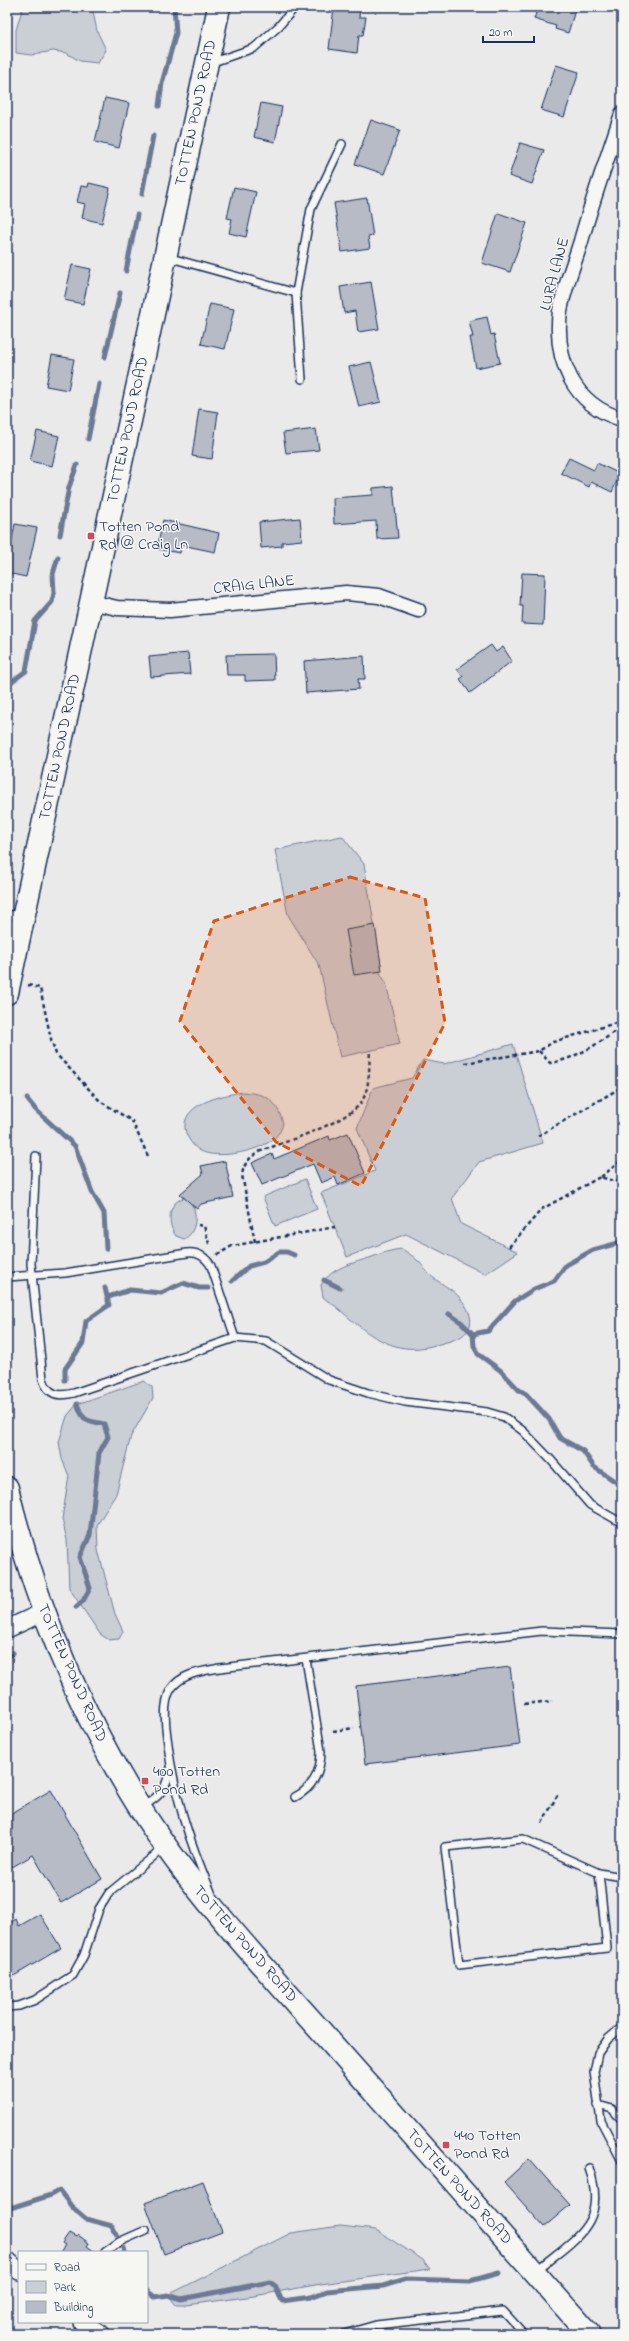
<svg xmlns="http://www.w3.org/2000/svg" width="629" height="2341" viewBox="0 0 629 2341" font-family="'Indie Flower',sans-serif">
<rect width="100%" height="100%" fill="#e9eae9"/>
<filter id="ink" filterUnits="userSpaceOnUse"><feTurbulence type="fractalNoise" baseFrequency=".025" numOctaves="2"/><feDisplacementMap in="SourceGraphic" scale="8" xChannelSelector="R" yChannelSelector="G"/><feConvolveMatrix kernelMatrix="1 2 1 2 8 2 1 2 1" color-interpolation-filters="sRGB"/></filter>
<g filter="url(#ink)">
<!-- green -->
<g fill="#caced5" stroke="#727e9a">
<path d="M23,7H92L97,31L106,50L98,63L80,61L66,53L53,51L31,55L16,53V30Z"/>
<path d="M342,836L364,864L382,971H379L386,983L400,1044L340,1057L319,965L288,915L275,850Z"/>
<path d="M513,1044L543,1143L479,1162L452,1198L461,1224L518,1252L485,1274L406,1234L347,1257L321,1193L375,1171L357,1128L373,1088L412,1078L423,1060L444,1064Z"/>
<path d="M243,1092C267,1094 276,1099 283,1123C282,1127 281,1131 278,1134C267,1151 215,1161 199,1150C192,1145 189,1140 186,1133C177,1104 223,1095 243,1092Z"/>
<path d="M305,1179L317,1209L275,1226L263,1197Z"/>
<path d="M184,1198C200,1204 198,1233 184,1239L176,1236C167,1225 167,1202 184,1198Z"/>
<path d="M402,1249C408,1253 415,1257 419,1262C423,1265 425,1270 429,1274C438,1283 452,1288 460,1298C476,1317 475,1334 450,1341C433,1346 417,1351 399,1347C375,1341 358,1326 340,1310C335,1305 328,1302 323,1297L321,1285C333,1266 352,1264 372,1257C382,1253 391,1250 402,1249Z"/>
<path d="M144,1381L152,1387L153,1398L131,1436L116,1494L97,1525L98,1550L115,1614L123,1631L119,1639L109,1640L100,1634L69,1588L67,1540L62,1519L69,1476L62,1459L59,1442L67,1416L77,1404Z"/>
<path d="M340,2226L376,2230L423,2260L430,2269L321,2284L254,2296L186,2305H176L168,2295L291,2233Z"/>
</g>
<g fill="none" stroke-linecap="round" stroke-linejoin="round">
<!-- stream -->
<g stroke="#6c7995" stroke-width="5">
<path d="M159,106L162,83L176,33L174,7"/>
<path d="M142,194L153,136"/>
<path d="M126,271L137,215"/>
<path d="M105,357L120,293"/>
<path d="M88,439L99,384"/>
<path d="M60,535L69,487L77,465"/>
<path d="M7,685L26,671L35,621L52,602L54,593L53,574L58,557"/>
<path d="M27,1099L36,1110L75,1146L92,1192L104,1213L106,1249"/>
<path d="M324,1280L340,1288"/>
<path d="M232,1281L249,1266L264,1262L279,1252H287L294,1255"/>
<path d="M108,1297L130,1290L161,1293L183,1283L199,1288H208"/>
<path d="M449,1314L461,1322L473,1334L488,1331L515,1301L534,1289L554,1281L566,1265L593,1250L622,1242"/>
<path d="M473,1334L474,1346L478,1354L500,1370L519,1390L526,1394L549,1419L560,1438L583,1451L594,1467L616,1482L622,1492"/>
<path d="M65,1380V1369L83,1343L86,1321L109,1305L105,1288"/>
<path d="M76,1607L83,1601L90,1588L80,1557L90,1535L99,1453L108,1437L104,1424C85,1420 84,1422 77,1404"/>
<path d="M7,1657L13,1653"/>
<path d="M7,2209L51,2195L59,2190L72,2207L86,2219L112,2226L117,2235"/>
<path d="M123,2248L124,2252"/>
<path d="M147,2291L155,2297L168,2295L181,2299L270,2282L275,2286L282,2301L311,2297L327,2291L383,2286L406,2279L470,2281L499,2273"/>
</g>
</g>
<!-- building -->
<g fill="#b6bbc6" stroke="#1b2f5e">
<path d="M334,7H360L359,17H366L363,35H359L357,53L329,49Z"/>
<path d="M538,7H576L568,33L555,29L556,26L534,19Z"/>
<path d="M556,65L579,72L564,117L541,110Z"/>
<path d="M105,98L129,103L119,148L95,142Z"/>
<path d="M261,103L282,107L275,142L254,137Z"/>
<path d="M371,120L400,130L384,174L355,164Z"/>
<path d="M520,143L544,150L532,184L509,176Z"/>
<path d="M89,183L110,188L102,223L82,218L85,204L77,202L81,186L88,187Z"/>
<path d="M234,187L256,192L246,237L229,233L232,219L227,218Z"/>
<path d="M367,198L373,236L368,237L370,248L342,252L334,203Z"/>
<path d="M498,213L527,223L510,272L482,263Z"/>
<path d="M72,265L91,269L83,304L64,300Z"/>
<path d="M371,282L379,329L358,332L355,311L344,313L340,287Z"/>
<path d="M210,304L234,309L225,349L201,344Z"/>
<path d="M487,317L491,335L494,334L500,363L476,368L470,337H473L469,321Z"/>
<path d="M52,355L74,359L68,390L46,386Z"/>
<path d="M371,362L381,402L359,407L349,367Z"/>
<path d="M199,409L218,412L212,459L192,456Z"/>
<path d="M316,429L319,450L286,453L283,433Z"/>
<path d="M37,431L59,436L52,466L30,461Z"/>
<path d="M569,458L594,470L597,463L620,474L612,492L591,482L589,487L561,473Z"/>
<path d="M393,486L398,538L377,539L376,521L334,524L333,498L373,495V488Z"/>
<path d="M300,518L302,540L282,542V546L261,548L259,522Z"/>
<path d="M163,520L219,533L215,552L182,545L180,553L157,549Z"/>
<path d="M15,524L37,528L26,577L7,573V548L10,549Z"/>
<path d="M522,573L545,574L543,625L522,624L523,606H520Z"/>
<path d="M491,645L496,652L503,647L512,661L470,693L460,679L463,677L457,669Z"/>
<path d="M188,653L190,674L151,677L149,657Z"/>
<path d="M274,654L275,680L245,681V675H227L226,655Z"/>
<path d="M364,656L365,679H358L359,689L306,693L304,661Z"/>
<path d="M375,925L382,971L354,975L346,930Z"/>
<path d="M348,1133L365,1173L338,1185L335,1177L321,1183L313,1164L262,1185L252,1163L272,1154L274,1159L329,1136L330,1140Z"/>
<path d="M225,1161L233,1197L201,1204L197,1209L180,1194L203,1174L201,1166Z"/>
<path d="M510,1667L520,1745L365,1764L356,1686Z"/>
<path d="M51,1790L102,1879L61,1903L33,1855L7,1870V1816Z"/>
<path d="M40,1914L61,1948L7,1980V1925L16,1919L19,1926Z"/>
<path d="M529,2159L570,2205L544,2227L504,2182Z"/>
<path d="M203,2181L222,2232L164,2254L145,2203Z"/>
<path d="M69,2233L76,2237L78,2235L89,2243L87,2246L95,2252H60L65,2245L62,2243Z"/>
</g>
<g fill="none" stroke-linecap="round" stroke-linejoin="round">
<defs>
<g id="service">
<path d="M210,63L254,48L279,26L295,7"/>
<path d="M167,257L296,293L311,209L342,144"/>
<path d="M296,293L302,379"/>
<path d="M7,915L22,914"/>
<path d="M36,1156L31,1264L43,1379C48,1395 58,1397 74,1393L235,1338L266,1341L329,1380L368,1393L405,1402L487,1412L504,1417L523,1431L551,1460L590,1505L622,1523"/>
<path d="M7,1277L65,1273L187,1253C198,1252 205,1256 211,1266L235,1338"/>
<path d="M295,1797C313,1788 321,1771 321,1751L306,1659"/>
<path d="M142,1807C157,1798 167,1790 169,1771"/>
<path d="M599,1873L607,1948L459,1965L445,1847L523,1839L599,1873L622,1877"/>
<path d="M211,1892C189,1841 173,1792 167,1737C165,1723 163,1702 171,1689C182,1673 203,1671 220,1668L542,1631L622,1634"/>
<path d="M7,2007L19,2006L35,2000L73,1975L84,1955L99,1909L109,1893L165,1847"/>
<path d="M622,2027L608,2039L598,2053L594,2072L601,2121L622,2161"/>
<path d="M598,2105L612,2109L622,2120"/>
<path d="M105,2252L119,2242L146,2230"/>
<path d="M536,2271C574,2238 609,2225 589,2168"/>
<path d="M344,2334L376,2325L503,2311L524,2334"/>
</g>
<g id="minor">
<path d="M622,114C608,156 593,198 581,241C574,264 564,288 560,311C554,360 573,405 622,419"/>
<path d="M91,602L117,608L170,610L346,593L379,596L418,610"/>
</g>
<g id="tertiary">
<path d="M7,1629L44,1612"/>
<path d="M7,2260L19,2271"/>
<path d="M82,2322L101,2334"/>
</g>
<g id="primary">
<path d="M7,993L219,7"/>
<path d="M7,1488C33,1595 73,1698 130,1792C184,1882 256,1958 326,2037C413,2136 501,2235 589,2334"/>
</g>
</defs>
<!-- service casing -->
<use href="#service" stroke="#1b2f5e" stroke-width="10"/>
<!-- minor casing -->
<use href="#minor" stroke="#1b2f5e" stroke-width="17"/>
<!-- tertiary casing -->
<use href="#tertiary" stroke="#1b2f5e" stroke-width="20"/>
<!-- primary casing -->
<use href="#primary" stroke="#1b2f5e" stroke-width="25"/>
<!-- path -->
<g stroke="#1b2f5e" stroke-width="2.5" stroke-dasharray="4 3" stroke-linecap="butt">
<path d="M28,985L40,988L51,1039L56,1054L100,1101L132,1121L148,1156"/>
<path d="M539,1051L550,1063C573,1060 605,1041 622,1025"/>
<path d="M465,1063L539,1051L553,1042L622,1021"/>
<path d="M538,1136L622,1087"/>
<path d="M601,1177L622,1160"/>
<path d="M198,1225L204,1226L210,1247"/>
<path d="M255,1242L242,1175C244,1163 249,1158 259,1152C283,1142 350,1122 362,1101C370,1088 369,1066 370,1050"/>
<path d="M509,1247L542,1209L600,1177L622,1183"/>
<path d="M217,1255L232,1246L335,1227"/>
<path d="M524,1704L552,1701"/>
<path d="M333,1731L354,1728"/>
<path d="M542,1823L558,1794"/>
</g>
<!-- service -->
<use href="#service" stroke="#f6f6f2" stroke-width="7"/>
<!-- minor -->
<use href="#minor" stroke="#f6f6f2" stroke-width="14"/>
<!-- tertiary -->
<use href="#tertiary" stroke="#f6f6f2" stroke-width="17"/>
<!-- primary -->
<use href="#primary" stroke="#f6f6f2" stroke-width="22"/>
</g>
</g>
<!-- marked area -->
<path fill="#de5710" fill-opacity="0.2" stroke="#de5710" stroke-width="3" stroke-dasharray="8 5" stroke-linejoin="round" d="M350,877L425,898L445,1023L361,1186L276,1142L180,1021L214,921Z"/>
<!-- markers -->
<g fill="#d1495b" stroke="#f6f6f2" stroke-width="1.5">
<rect x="87" y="532" width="8" height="8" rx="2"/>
<rect x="141" y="1777" width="8" height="8" rx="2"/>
<rect x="442" y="2141" width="8" height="8" rx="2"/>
</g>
<g text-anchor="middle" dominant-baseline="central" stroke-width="3" stroke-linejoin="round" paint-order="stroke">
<!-- street labels -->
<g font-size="16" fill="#1b2f5e" stroke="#f6f6f2">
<text transform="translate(196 113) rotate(-78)">TOTTEN POND ROAD</text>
<text transform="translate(555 274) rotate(-75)">LURA LANE</text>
<text transform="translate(128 430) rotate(-78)">TOTTEN POND ROAD</text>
<text transform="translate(254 585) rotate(-6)">CRAIG LANE</text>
<text transform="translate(60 747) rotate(-78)">TOTTEN POND ROAD</text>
<text transform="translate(72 1673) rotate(66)">TOTTEN POND ROAD</text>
<text transform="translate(245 1944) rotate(49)">TOTTEN POND ROAD</text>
<text transform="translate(459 2187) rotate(48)">TOTTEN POND ROAD</text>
</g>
<!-- poi labels -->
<g font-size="16" fill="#1b2f5e" stroke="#f6f6f2" text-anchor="start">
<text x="99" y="527">Totten Pond<tspan x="99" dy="18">Rd @ Craig Ln</tspan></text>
<text x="153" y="1772">400 Totten<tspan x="153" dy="18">Pond Rd</tspan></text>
<text x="454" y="2136">440 Totten<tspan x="454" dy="18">Pond Rd</tspan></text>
</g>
</g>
<!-- margin -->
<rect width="629" height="2341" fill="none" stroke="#f6f6f2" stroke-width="24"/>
<rect x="12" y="12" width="605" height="2317" fill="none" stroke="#1b2f5e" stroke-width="1.5" filter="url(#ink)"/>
<!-- legend -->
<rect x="18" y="2251" width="130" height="72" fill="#f6f6f2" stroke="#9ea6b7"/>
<rect x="26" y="2264" width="20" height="6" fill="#f6f6f2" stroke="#9ea6b7"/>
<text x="54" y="2271" font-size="12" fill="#1b2f5e">Road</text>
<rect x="26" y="2281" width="20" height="12" fill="#caced5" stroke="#9ea6b7"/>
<text x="54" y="2291" font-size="12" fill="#1b2f5e">Park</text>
<rect x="26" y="2301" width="20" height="12" fill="#b6bbc6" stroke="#9ea6b7"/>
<text x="54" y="2311" font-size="12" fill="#1b2f5e">Building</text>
<!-- scale -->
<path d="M483 36v6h51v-6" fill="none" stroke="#1b2f5e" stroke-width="2"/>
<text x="489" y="36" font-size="12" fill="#1b2f5e" stroke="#f6f6f2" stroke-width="3" paint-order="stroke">20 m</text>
</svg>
